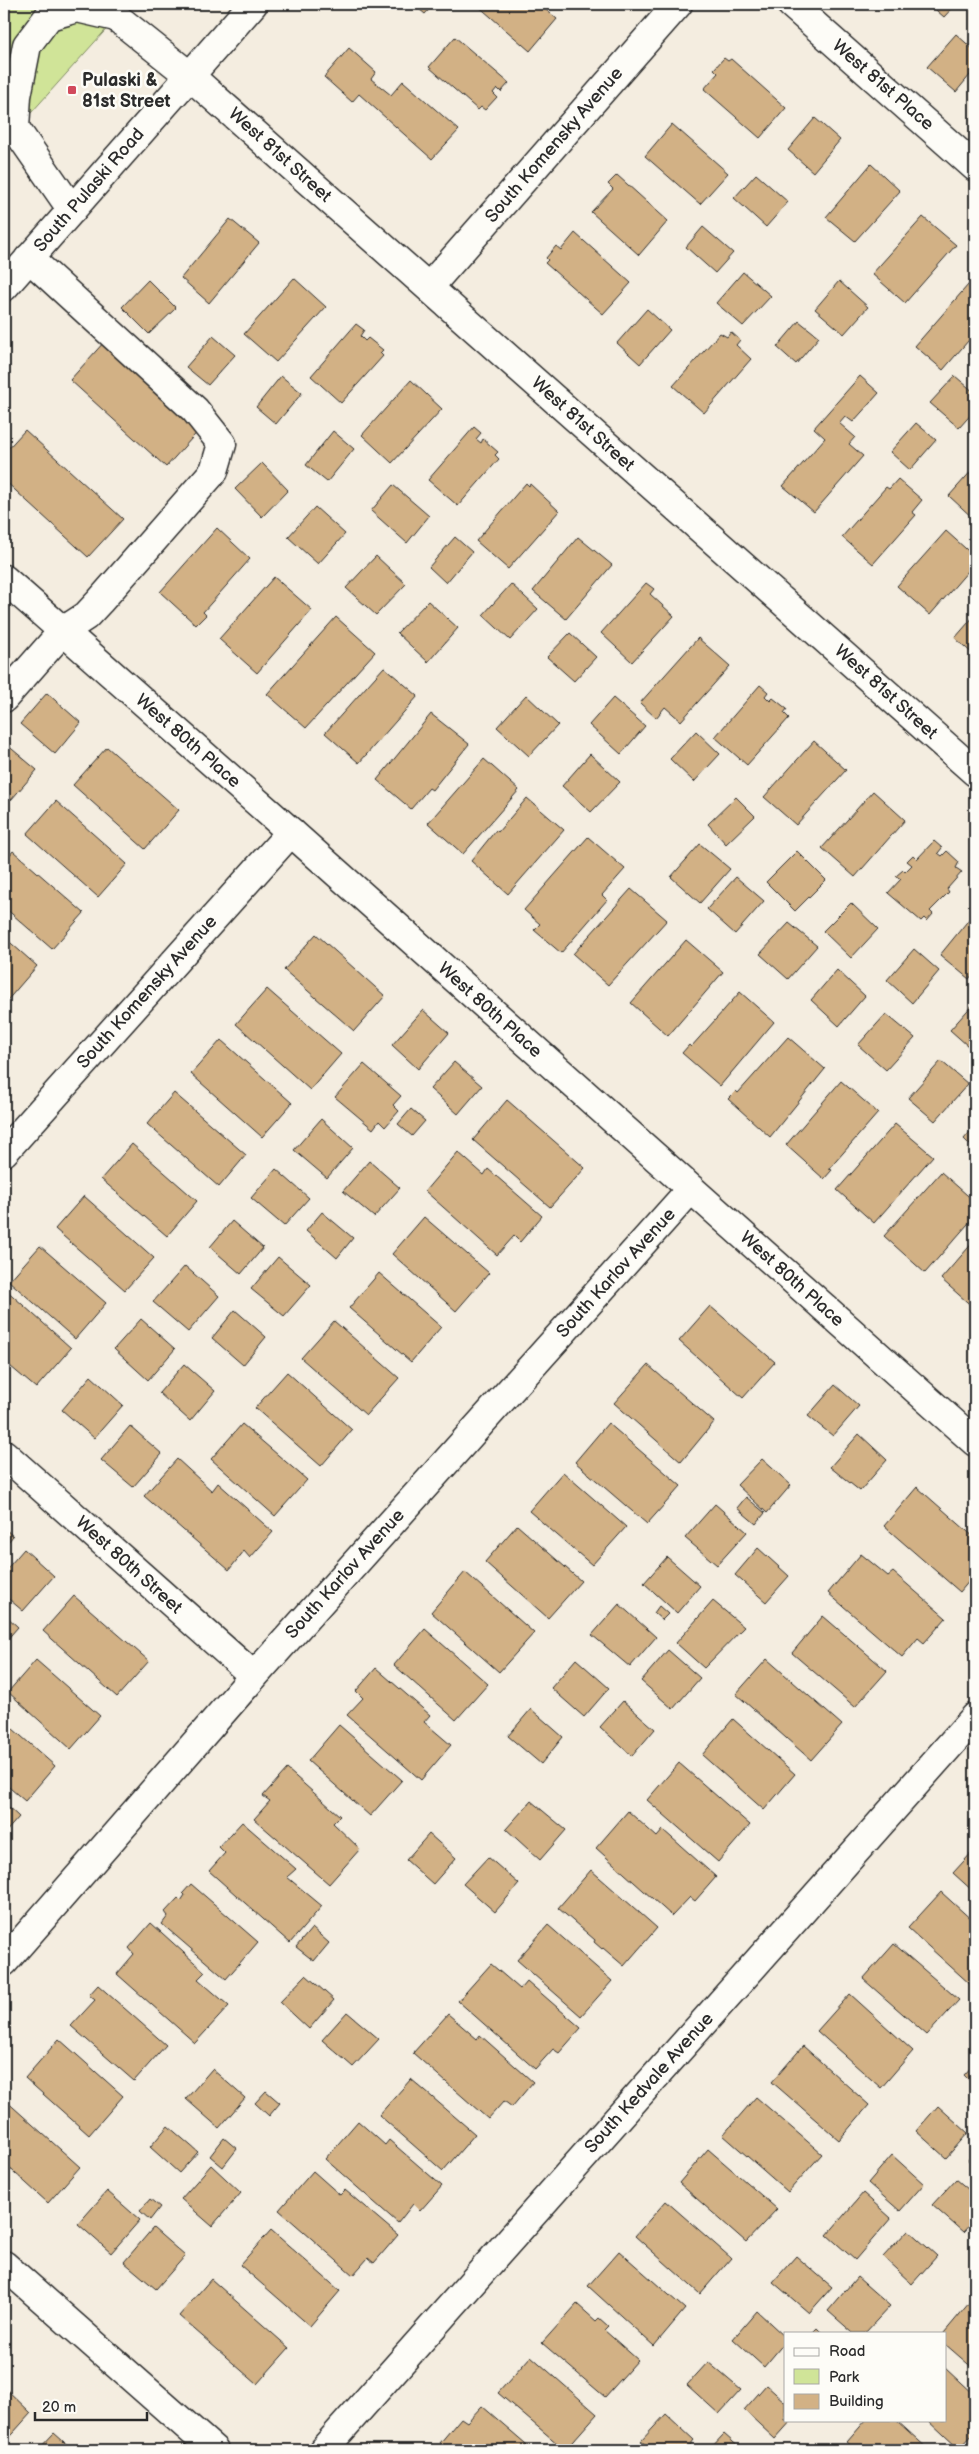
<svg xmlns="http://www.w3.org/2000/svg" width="979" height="2454" viewBox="0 0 979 2454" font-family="'Balsamiq Sans',sans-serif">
<rect width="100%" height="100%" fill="#f4ede0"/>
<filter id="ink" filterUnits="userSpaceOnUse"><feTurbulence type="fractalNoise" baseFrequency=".02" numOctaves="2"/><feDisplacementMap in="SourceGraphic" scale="10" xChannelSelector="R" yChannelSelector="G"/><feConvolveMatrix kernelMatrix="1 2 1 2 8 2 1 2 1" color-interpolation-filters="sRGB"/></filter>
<g filter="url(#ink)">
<!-- green -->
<path fill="#d0e498" stroke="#7e8862" d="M4,4H129L4,143Z"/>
<!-- building -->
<g fill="#d2b185" stroke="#2b2b2b">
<path d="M413,4H434L425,14Z"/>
<path d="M476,4H539L557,19L530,51Z"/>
<path d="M929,4H956L944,17Z"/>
<path d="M956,34L975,51V69L956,92L927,67Z"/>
<path d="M455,37L509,83L501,92L497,88L493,93L497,97L485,110L481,107L478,110L429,67Z"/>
<path d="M349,48L376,72L371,79L391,95L403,81L459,130L432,159L359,94L352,102L324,77Z"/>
<path d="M724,58L728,61L731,59L786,108L760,138L704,89L718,73L714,69Z"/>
<path d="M815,118L840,140L813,172L788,150Z"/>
<path d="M672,124L728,173L700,204L645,156Z"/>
<path d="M871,164L900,191L855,241L826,217Z"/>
<path d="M756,174L788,202L766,227L734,198Z"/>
<path d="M617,175L668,221L639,255L591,212L613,189L608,184Z"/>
<path d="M923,217L956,245L905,303L872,274Z"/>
<path d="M230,219L259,243L209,303L181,278Z"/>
<path d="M703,227L733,253L715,273L686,247Z"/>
<path d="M575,233L631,283L603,314L545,263L548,260L546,258L556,246L561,250Z"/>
<path d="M743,272L771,296L743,326L716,303Z"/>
<path d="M975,277V333L943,370L915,346Z"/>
<path d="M294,278L326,307L276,362L244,334Z"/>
<path d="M148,280L176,308L149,334L122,307Z"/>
<path d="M839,281L868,307L844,334L815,309Z"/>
<path d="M647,309L670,330L640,364L617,343Z"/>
<path d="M799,321L819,337L796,364L777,347Z"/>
<path d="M356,324L364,330L360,336L365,341L368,338L383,350L380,353L383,356L341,403L311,376Z"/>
<path d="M731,332L740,340L736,345L751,359L704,413L673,386L720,333L727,337Z"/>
<path d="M213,336L235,355L208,385L186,367Z"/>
<path d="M105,341L201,428L166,467L70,380Z"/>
<path d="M281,376L302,393L276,424L256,407Z"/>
<path d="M860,376L879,393L853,422L845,416L839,423L855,437L849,444L863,456L814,512L783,486L825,438L814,428Z"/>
<path d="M955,376L975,393V410L959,428L930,403Z"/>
<path d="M411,380L442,409L392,463L362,435Z"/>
<path d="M916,423L936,440L910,470L890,452Z"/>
<path d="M474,427L481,433L476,439L481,443L483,439L498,452L495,455L499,459L458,506L428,480Z"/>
<path d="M25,430L123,519L88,557L4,480V453Z"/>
<path d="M333,431L354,449L327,482L306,465Z"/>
<path d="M262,463L288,490L262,517L235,489Z"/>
<path d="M974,468L975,469V520L949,496Z"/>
<path d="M898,479L922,500L912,512L916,515L873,564L842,537L886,487L889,489Z"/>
<path d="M526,483L529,486L530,484L559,511L508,569L476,541Z"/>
<path d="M393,485L429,516L407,543L371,511Z"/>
<path d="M315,507L345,534L318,564L288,537Z"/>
<path d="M217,528L250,559L203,612L206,615L196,625L160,592Z"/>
<path d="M946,531L975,557V563L930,615L897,586Z"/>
<path d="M455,537L472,552L446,583L429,567Z"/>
<path d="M578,537L612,565L566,619L533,591Z"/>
<path d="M376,556L406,584L376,615L346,588Z"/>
<path d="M274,577L312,610L257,673L219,639Z"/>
<path d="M646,583L654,589L650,594L674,616L632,662L601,633Z"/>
<path d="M511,584L538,609L510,640L483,615Z"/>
<path d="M428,601L458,628L428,662L397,633Z"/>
<path d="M975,615V656L955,638Z"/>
<path d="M336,617L375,652L306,728L267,694Z"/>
<path d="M570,633L596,657L574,681L547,657Z"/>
<path d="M698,638L730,666L681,721L665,707L656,718L640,703Z"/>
<path d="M384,667L418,696L359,763L325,733Z"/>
<path d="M760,685L768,692L765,696L770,701L773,698L787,709L784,713L789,718L747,765L715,737Z"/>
<path d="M47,693L81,723L55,754L20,724Z"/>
<path d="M526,695L558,725L529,756L497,727Z"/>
<path d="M613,698L645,726L621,754L589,725Z"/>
<path d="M431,714L469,744L432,790L429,788L411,809L377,780Z"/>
<path d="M696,731L720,754L694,782L670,759Z"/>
<path d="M814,741L846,770L796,825L764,797Z"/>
<path d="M6,744L37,770L11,800L4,794V746Z"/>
<path d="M107,747L179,810L145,849L73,785Z"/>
<path d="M590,754L620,782L591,812L562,786Z"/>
<path d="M484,759L519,790L463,854L428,823Z"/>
<path d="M873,791L905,820L855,877L822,848Z"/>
<path d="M736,797L755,816L726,844L708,824Z"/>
<path d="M527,798L564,830L508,894L471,861L496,830L498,832Z"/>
<path d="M56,801L127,864L98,897L27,834Z"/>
<path d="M588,837L625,869L602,895L607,900L561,953L534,930L540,924L524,910Z"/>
<path d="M934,841L942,848L938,853L942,856L947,851L959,862L956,868L962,872L947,889L949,892L930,911L933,914L927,921L924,918L921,921L888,893L901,879L896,876L903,870L905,872L912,865L907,861L913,855L917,859Z"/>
<path d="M700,844L730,869L700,903L671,877Z"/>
<path d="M13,851L84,913L52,949L4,907V862Z"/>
<path d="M797,851L826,880L795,911L766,882Z"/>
<path d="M736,877L764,901L735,934L707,909Z"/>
<path d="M631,889L667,920L608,985L573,954Z"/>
<path d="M851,903L878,929L851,958L823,931Z"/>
<path d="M975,912V971L969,979L940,955Z"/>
<path d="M789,923L817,946L788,979L760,954Z"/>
<path d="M316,934L385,996L354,1031L284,970Z"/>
<path d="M4,937L37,966L5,1003L4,1002Z"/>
<path d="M686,940L723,972L668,1036L631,1003Z"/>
<path d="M914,949L939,971L912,1003L887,980Z"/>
<path d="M837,970L865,996L839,1026L811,1000Z"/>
<path d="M267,989L341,1054L310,1090L236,1024Z"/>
<path d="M740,992L774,1022L720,1086L682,1053L689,1045L691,1047Z"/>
<path d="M975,1002V1038L968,1046L950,1030Z"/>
<path d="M423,1010L449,1033L418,1069L392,1045Z"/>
<path d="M886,1014L915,1038L886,1070L858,1045Z"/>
<path d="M788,1037L825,1069L770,1137L728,1099L736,1091L738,1093Z"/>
<path d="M221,1040L292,1103L262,1137L191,1074Z"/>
<path d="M941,1061L968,1084L935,1121L908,1098Z"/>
<path d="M454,1062L482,1086L458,1114L430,1089Z"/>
<path d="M364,1064L401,1096L393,1105L399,1111L385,1127L379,1121L373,1129L335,1097Z"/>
<path d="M841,1081L878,1113L829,1169L832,1170L824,1179L786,1145Z"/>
<path d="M174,1093L246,1155L219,1187L147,1124Z"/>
<path d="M507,1100L585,1168L550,1207L473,1140Z"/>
<path d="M411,1109L425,1121L412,1136L398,1124Z"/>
<path d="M321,1119L353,1148L327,1178L294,1150Z"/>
<path d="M895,1124L933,1156L874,1223L837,1190Z"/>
<path d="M975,1126V1150L964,1139Z"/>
<path d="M132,1144L197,1201L167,1236L101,1179Z"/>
<path d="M458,1152L484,1175L488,1169L542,1216L520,1242L514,1236L497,1255L425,1191Z"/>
<path d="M369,1161L400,1188L374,1217L343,1191Z"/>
<path d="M276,1169L309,1198L284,1226L251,1198Z"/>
<path d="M941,1172L975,1202V1216L925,1273L884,1236Z"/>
<path d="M84,1196L154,1258L125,1290L55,1229Z"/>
<path d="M322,1212L353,1238L337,1258L306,1231Z"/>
<path d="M424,1217L489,1273L456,1311L392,1254Z"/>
<path d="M232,1221L263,1248L241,1274L210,1247Z"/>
<path d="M975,1240V1309L941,1279Z"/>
<path d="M40,1246L106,1303L75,1339L9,1281Z"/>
<path d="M278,1257L311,1285L284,1316L251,1289Z"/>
<path d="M185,1266L219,1296L188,1332L153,1302Z"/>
<path d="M379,1273L441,1327L411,1362L349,1308Z"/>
<path d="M4,1288L71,1348L36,1388L4,1361Z"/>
<path d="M710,1306L775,1362L743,1398L679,1341Z"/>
<path d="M235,1310L266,1337L243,1365L212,1338Z"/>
<path d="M141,1319L175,1349L148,1380L114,1349Z"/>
<path d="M334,1321L399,1378L366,1415L301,1358Z"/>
<path d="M184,1364L215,1391L190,1421L159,1393Z"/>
<path d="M648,1365L714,1422L681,1462L614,1403Z"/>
<path d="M287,1372L352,1430L321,1466L255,1408Z"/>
<path d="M91,1376L123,1405L94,1438L62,1410Z"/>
<path d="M835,1385L859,1406L833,1436L808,1416Z"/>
<path d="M608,1423L681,1486L647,1524L575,1462Z"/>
<path d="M242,1424L307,1480L275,1516L211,1459Z"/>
<path d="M130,1426L162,1454L133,1487L101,1460Z"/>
<path d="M859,1434L887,1460L860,1491L830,1467Z"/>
<path d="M177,1459L212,1491L218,1483L273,1532L250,1558L244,1551L229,1570L144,1496Z"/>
<path d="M762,1459L791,1485L767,1513L737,1485Z"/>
<path d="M563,1472L626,1527L592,1565L529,1511Z"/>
<path d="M917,1487L975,1538V1574L960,1592L884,1526Z"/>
<path d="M746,1497L765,1513L756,1524L737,1508Z"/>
<path d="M715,1504L747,1532L717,1565L685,1538Z"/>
<path d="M517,1525L581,1581L548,1618L485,1562Z"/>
<path d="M4,1528L13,1536L4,1547Z"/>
<path d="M758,1548L789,1576L766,1602L735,1575Z"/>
<path d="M24,1549L54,1576L23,1611L4,1595V1572Z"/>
<path d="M861,1554L888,1576L893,1572L946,1618L924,1643L918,1638L902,1657L828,1593Z"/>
<path d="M667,1557L700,1586L677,1613L644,1583Z"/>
<path d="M465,1572L534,1633L499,1672L431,1612Z"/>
<path d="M74,1596L149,1661L117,1697L43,1631Z"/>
<path d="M713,1601L744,1627L704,1668L676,1643Z"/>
<path d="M619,1604L656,1637L630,1667L592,1635Z"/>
<path d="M659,1606L668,1614L662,1620L654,1613Z"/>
<path d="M4,1614L18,1627L4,1643Z"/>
<path d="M823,1616L887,1671L855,1707L792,1653Z"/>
<path d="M425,1629L488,1684L456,1720L394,1665Z"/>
<path d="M668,1650L700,1678L673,1709L641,1681Z"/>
<path d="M576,1659L609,1688L584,1717L551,1688Z"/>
<path d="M767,1659L842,1725L811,1760L736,1694Z"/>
<path d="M36,1660L100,1716L71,1749L8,1692Z"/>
<path d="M376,1668L430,1715L424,1722L451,1745L421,1780L347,1715L363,1698L356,1691Z"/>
<path d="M623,1701L655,1729L632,1756L600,1727Z"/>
<path d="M531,1709L563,1737L541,1764L508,1736Z"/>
<path d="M733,1719L795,1774L764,1810L702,1755Z"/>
<path d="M4,1721L55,1766L25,1801L4,1783Z"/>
<path d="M339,1725L402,1780L370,1816L308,1761Z"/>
<path d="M679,1763L750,1825L718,1862L647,1800Z"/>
<path d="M287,1769L340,1816L333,1823L360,1849L329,1884L254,1819L270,1801L263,1796Z"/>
<path d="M531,1801L566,1830L540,1860L506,1829Z"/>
<path d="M4,1803L19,1817L4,1834Z"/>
<path d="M628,1811L657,1837L663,1830L716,1877L695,1901L690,1897L672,1916L596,1848Z"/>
<path d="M242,1822L296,1869L287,1877L322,1906L290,1943L209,1871L225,1853L219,1847Z"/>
<path d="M429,1834L456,1858L433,1884L406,1860Z"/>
<path d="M975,1849V1893L953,1873Z"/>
<path d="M488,1857L519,1884L495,1912L463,1884Z"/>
<path d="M591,1870L657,1928L624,1966L603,1948L602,1949L594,1942L595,1940L558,1908Z"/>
<path d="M191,1884L258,1942L226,1979L162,1924L168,1916L165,1912L178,1898L181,1901L185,1895L183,1893Z"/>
<path d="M941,1892L975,1923V1980L971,1985L908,1928Z"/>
<path d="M151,1923L205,1972L198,1979L229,2006L195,2043L117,1974L134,1954L129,1948Z"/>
<path d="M548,1925L612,1981L581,2016L517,1960Z"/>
<path d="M312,1928L329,1943L314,1961L296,1947Z"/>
<path d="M894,1944L959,2000L927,2035L863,1979Z"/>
<path d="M491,1964L520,1989L527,1981L581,2028L559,2053L553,2049L535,2069L458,2001Z"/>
<path d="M306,1975L334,2000L309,2029L280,2002Z"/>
<path d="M98,1985L166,2045L134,2081L71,2026L95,2000L89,1995Z"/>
<path d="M850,1994L913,2051L881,2088L817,2031Z"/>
<path d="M347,2012L379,2039L353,2067L322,2040Z"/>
<path d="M448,2014L477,2039L480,2035L533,2082L512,2107L504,2101L488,2119L413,2053Z"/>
<path d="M59,2039L123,2096L89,2135L25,2078Z"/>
<path d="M803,2046L869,2105L839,2140L772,2082Z"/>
<path d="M975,2063V2086L964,2075Z"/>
<path d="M212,2069L245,2098L219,2128L186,2099Z"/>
<path d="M411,2079L475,2134L443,2171L379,2115Z"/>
<path d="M266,2091L280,2103L269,2116L255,2103Z"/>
<path d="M756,2097L822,2154L788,2192L723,2135Z"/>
<path d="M4,2099L80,2167L48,2203L4,2163Z"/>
<path d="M938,2106L968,2133L946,2158L916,2131Z"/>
<path d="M358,2121L385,2145L389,2140L442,2186L420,2211L413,2204L398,2223L325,2159Z"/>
<path d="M168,2126L198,2152L179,2173L150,2147Z"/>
<path d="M224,2138L237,2149L223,2167L210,2156Z"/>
<path d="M708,2149L777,2209L746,2242L679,2183Z"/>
<path d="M975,2151V2167L968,2160Z"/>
<path d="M892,2155L924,2184L900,2211L868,2183Z"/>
<path d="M211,2165L241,2193L212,2226L181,2199Z"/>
<path d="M313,2171L340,2195L345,2190L398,2235L374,2263L368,2258L353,2275L279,2210Z"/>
<path d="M956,2179L975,2195V2219L963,2232L932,2205Z"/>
<path d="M107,2191L140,2220L111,2253L78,2224Z"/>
<path d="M863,2193L891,2218L855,2260L827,2235Z"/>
<path d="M150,2199L160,2207L150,2220L140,2211Z"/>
<path d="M666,2201L731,2258L700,2294L635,2236Z"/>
<path d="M153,2228L185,2256L156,2289L124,2262Z"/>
<path d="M271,2230L340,2291L310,2326L240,2265Z"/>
<path d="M908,2230L937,2256L912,2284L883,2257Z"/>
<path d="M619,2251L685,2309L654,2346L588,2286Z"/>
<path d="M796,2256L832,2287L809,2313L773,2282Z"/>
<path d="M857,2277L890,2306L865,2333H853L828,2311Z"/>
<path d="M211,2279L289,2348L257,2384L179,2316Z"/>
<path d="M970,2302L975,2306V2370L945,2344L944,2333Z"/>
<path d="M577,2304L596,2321L599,2318L608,2326L604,2330L638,2360L605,2397L542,2343Z"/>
<path d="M757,2311L785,2337V2342L764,2367L733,2339Z"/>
<path d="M817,2328L822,2333H812Z"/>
<path d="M531,2356L597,2414L565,2450L498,2393Z"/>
<path d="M708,2362L741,2390L719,2414L687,2385Z"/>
<path d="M945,2368L975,2396V2432L959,2449L928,2420H945Z"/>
<path d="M766,2385L785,2402V2420H792L775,2439L744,2410Z"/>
<path d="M4,2387L31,2413L4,2443Z"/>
<path d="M482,2406L533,2450H448L440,2443L461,2418L467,2422Z"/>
<path d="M666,2414L694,2440L686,2450H652L641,2441Z"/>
<path d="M866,2420H896L929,2450H856L847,2442Z"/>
<path d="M54,2433L73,2450H38Z"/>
<path d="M724,2434L742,2450H709Z"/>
</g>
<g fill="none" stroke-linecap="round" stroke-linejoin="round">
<defs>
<g id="minor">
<path d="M791,4L975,167"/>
<path d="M72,210L15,128L17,96L27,45L49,16L77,8L116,17L190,76L975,772"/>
<path d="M429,287L678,4"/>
<path d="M4,579L291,832L975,1442"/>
<path d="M4,698L63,631L86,616L100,601L214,471L222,444L195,410L29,258"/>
<path d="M4,1152L291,832"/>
<path d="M4,1454L254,1676"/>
<path d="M4,1962L254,1676L691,1189"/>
<path d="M4,2265L214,2450"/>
<path d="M323,2450L975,1717"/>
</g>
<path id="major" d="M4,287L253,4"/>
</defs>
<!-- minor casing -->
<use href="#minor" stroke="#2b2b2b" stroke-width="31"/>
<!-- major casing -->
<use href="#major" stroke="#2b2b2b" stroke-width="31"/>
<!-- minor -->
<use href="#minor" stroke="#fdfcf7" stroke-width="28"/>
<!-- major -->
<use href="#major" stroke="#fdfcf7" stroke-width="28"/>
</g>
</g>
<!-- markers -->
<rect fill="#d1495b" stroke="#fdfcf7" stroke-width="2" x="67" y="85" width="10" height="10" rx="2.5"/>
<g text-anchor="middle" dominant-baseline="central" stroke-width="5" stroke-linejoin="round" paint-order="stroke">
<!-- poi labels -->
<g font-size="18" font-weight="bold" fill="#2b2b2b" stroke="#fdfcf7" text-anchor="start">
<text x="82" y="80">Pulaski &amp;<tspan x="82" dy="21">81st Street</tspan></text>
</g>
<!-- street labels -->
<g font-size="18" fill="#2b2b2b" stroke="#fdfcf7">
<text transform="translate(883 85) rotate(41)">West 81st Place</text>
<text transform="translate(554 145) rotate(-49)">South Komensky Avenue</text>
<text transform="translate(280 155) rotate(42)">West 81st Street</text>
<text transform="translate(89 190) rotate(-49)">South Pulaski Road</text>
<text transform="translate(583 424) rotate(42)">West 81st Street</text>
<text transform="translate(886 692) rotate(42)">West 81st Street</text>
<text transform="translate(188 741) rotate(41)">West 80th Place</text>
<text transform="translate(147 992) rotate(-48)">South Komensky Avenue</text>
<text transform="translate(490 1010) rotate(42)">West 80th Place</text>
<text transform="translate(616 1273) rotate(-48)">South Karlov Avenue</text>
<text transform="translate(792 1279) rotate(42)">West 80th Place</text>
<text transform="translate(129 1565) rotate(42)">West 80th Street</text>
<text transform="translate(345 1574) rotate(-48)">South Karlov Avenue</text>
<text transform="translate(649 2083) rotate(-48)">South Kedvale Avenue</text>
</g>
</g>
<!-- margin -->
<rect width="979" height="2454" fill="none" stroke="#fdfcf7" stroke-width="20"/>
<rect x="10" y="10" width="959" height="2434" fill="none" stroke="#2b2b2b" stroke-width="2" filter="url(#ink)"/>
<!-- legend -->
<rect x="784" y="2332" width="162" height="90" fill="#fdfcf7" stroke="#a9a8a5"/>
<rect x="794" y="2348" width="25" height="8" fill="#fdfcf7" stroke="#a9a8a5"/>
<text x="829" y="2356" font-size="15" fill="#2b2b2b">Road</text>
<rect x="794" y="2369" width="25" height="15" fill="#d0e498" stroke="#a9a8a5"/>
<text x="829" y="2382" font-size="15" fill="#2b2b2b">Park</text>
<rect x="794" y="2394" width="25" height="15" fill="#d2b185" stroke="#a9a8a5"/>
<text x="829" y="2406" font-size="15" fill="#2b2b2b">Building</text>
<!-- scale -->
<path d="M35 2412v8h112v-8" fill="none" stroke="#2b2b2b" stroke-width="2.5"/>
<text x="42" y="2412" font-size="15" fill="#2b2b2b" stroke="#fdfcf7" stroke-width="4" paint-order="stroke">20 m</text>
</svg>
